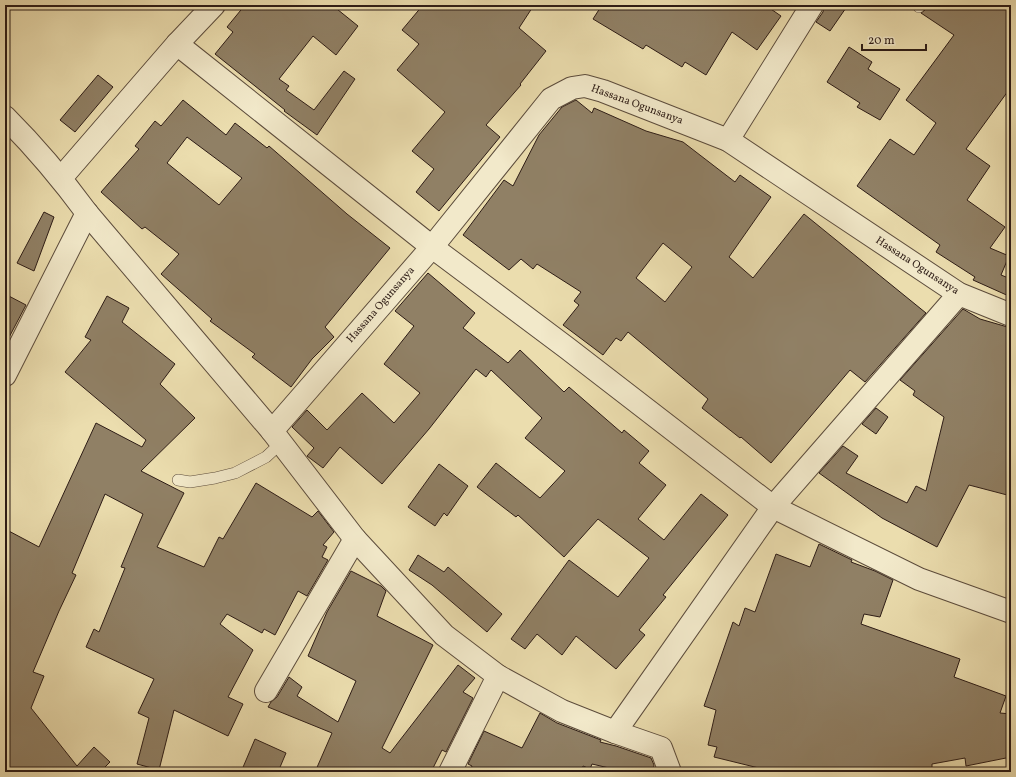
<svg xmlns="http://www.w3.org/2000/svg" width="1016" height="777" viewBox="0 0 1016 777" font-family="Vollkorn,serif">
<rect width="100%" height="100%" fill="#ebddae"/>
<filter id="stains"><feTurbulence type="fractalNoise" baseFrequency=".005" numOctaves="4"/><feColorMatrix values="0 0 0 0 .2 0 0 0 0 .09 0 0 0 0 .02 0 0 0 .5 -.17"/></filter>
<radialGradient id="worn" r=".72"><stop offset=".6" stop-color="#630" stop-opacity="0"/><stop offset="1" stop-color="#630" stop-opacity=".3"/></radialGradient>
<!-- building -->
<g fill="#908065" stroke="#2d1c16" fill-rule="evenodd">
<path d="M245,5H332L358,26L336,55L313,36L279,79L289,86L286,90L314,110L344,71L355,79L317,135L284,111L285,110L215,54L233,32L227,27Z"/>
<path d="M423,5H534L519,28L546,51L520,84L521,85L486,125L500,137L439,211L416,192L434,169L412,151L445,112L397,70L419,44L402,30Z"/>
<path d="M602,5H765L781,16L757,50L732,32L706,75L685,62L682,67L646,45L643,49L593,19Z"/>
<path d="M824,5H848L830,31L816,22L823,12Z"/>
<path d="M927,5H1011V87L966,149L990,166L967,200L1005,227L990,248L1009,256L1001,275L1011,279V297L973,280L975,277L936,252L940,245L857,186L890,139L914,155L936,123L906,100L954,35L921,13L925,10Z"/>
<path d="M849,47L872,62L868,69L900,89L880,120L857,107L860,103L827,82Z"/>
<path d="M98,75L113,87L75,132L60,120Z"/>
<path d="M183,100L226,135L235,123L267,148L269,146L347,214L390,248L325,327L334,337L312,359L291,387L252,357L255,354L210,321L212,319L161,274L179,254L145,227L142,229L101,192L139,149L135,146L155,121L161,126ZM187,137L242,178L219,205L167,163Z"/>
<path d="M576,100L592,113L594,108L646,131L683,142L735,182L740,175L771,197L729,257L753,278L804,214L926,313L865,382L850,370L771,463L741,437L740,438L702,408L708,399L628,332L621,341L616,338L603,355L563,325L579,305L574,301L581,292L537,264L533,269L521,259L509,270L463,235L504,180L513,186L539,135L562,107ZM663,243L692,267L665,302L636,278Z"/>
<path d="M44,212L54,217L34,271L17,263Z"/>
<path d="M428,273L475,313L463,328L508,363L520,350L564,392L569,387L622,433L624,430L649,451L639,463L666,485L638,519L664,540L701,494L728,515L663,595L666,597L639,630L645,635L616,669L576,636L562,655L537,634L525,649L511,639L569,560L618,597L649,558L598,519L564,557L518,515L516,517L477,487L496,463L540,498L565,471L525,438L542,418L491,370L486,377L476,369L429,429L382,484L340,447L323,468L307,456L314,448L292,427L307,410L327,430L362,393L394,423L420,393L384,364L414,326L395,311Z"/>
<path d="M5,294L26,305L5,345Z"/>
<path d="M107,296L129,308L122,322L175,364L160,384L195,418L141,471L184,493L157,547L204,567L219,537L223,539L256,483L312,517L318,511L334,532L323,545L327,547L322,557L328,560L307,596L298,591L275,635L264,629L262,633L227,614L220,624L253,650L228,697L243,704L228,736L174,710L159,770L137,764L149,718L138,713L154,679L86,647L94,629L99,632L125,568L121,567L143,514L105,494L72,573L76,575L59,611L33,672L44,676L31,708L77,766L94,747L110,762L100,772H5V529L39,547L96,423L142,447L146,440L65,372L91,340L85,337Z"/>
<path d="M963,309L980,319L1011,328V496L969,485L937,547L882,518L819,473L843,446L858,456L846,473L907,503L916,486L926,491L944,417L913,395L915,391L900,380Z"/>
<path d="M876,408L888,417L876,434L862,424Z"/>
<path d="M439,464L468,486L447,516L444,513L435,526L408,507Z"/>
<path d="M819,544L852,560L851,562L875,571L893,580L880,617L864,614L861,624L960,659L954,677L1006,696L1000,713L1011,714V757L966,766L965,758L932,764V772H775L714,757L717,747L708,745L716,710L704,706L733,622L739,626L745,608L755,612L776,554L810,567Z"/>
<path d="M418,555L444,572L448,567L502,614L487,632L432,585L409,570Z"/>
<path d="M351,571L381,586L386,591L377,616L433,645L382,748L390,753L458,665L475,678L463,692L473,698L446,752L442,750L431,772H315L332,733L268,707L271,702L277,697L289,677L302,687L297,696L338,722L356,681L308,656L327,612Z"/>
<path d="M540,713L557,723L601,740L600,742L616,746L651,758L654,765L653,772H626L592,764L590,769L583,766L581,772H470L472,766L468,764L484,731L522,748Z"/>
<path d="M255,739L286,753L278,772H241Z"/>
</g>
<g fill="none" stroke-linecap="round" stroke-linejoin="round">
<defs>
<g id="service">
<path d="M919,7L920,5"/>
<path d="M178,480L190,482L215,478L235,473L266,457L280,444"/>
</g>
<g id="minor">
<path d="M177,44L432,247L567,348L773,507L919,579L1011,612"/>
<path d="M5,117C35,147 62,179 87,213L272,431L355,539L444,635L498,676L562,711L615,732L661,748L670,772"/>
<path d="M728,140L812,5"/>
<path d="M61,178L177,44L214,5"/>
<path d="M5,375L87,213"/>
<path d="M272,431L432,247L551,99L572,88L585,86L603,91L728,140L959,294L1011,315"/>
<path d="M266,691L355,539"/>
<path d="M615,732L773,507L959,294"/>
<path d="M450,772L498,676"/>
</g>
</defs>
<!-- service casing -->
<use href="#service" stroke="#5c4c3c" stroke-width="12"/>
<!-- minor casing -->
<use href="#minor" stroke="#5c4c3c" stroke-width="24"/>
<!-- service -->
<use href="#service" stroke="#f2e9ca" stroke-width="11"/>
<!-- minor -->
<use href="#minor" stroke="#f2e9ca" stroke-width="22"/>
</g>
<g text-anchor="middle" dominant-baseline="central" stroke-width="3" stroke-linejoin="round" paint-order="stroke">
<!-- street labels -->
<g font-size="11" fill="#2d1c16" stroke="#f2e9ca">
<text transform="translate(637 105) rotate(20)">Hassana Ogunsanya</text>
<text transform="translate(917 266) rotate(33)">Hassana Ogunsanya</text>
<text transform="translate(381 305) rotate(-49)">Hassana Ogunsanya</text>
</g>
</g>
<!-- margin -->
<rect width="1016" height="777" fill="none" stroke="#ebddae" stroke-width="20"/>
<rect x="6" y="6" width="1004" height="765" fill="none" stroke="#2d1c16" stroke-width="2"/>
<rect x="10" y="10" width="996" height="757" fill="none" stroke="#2d1c16"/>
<!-- scale -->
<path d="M862 44v6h64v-6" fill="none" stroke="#2d1c16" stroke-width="2"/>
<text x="868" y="44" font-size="12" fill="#2d1c16" stroke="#f2e9ca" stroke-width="3" paint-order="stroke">20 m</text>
<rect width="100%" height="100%" filter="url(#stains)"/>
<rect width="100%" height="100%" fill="url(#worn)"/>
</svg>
